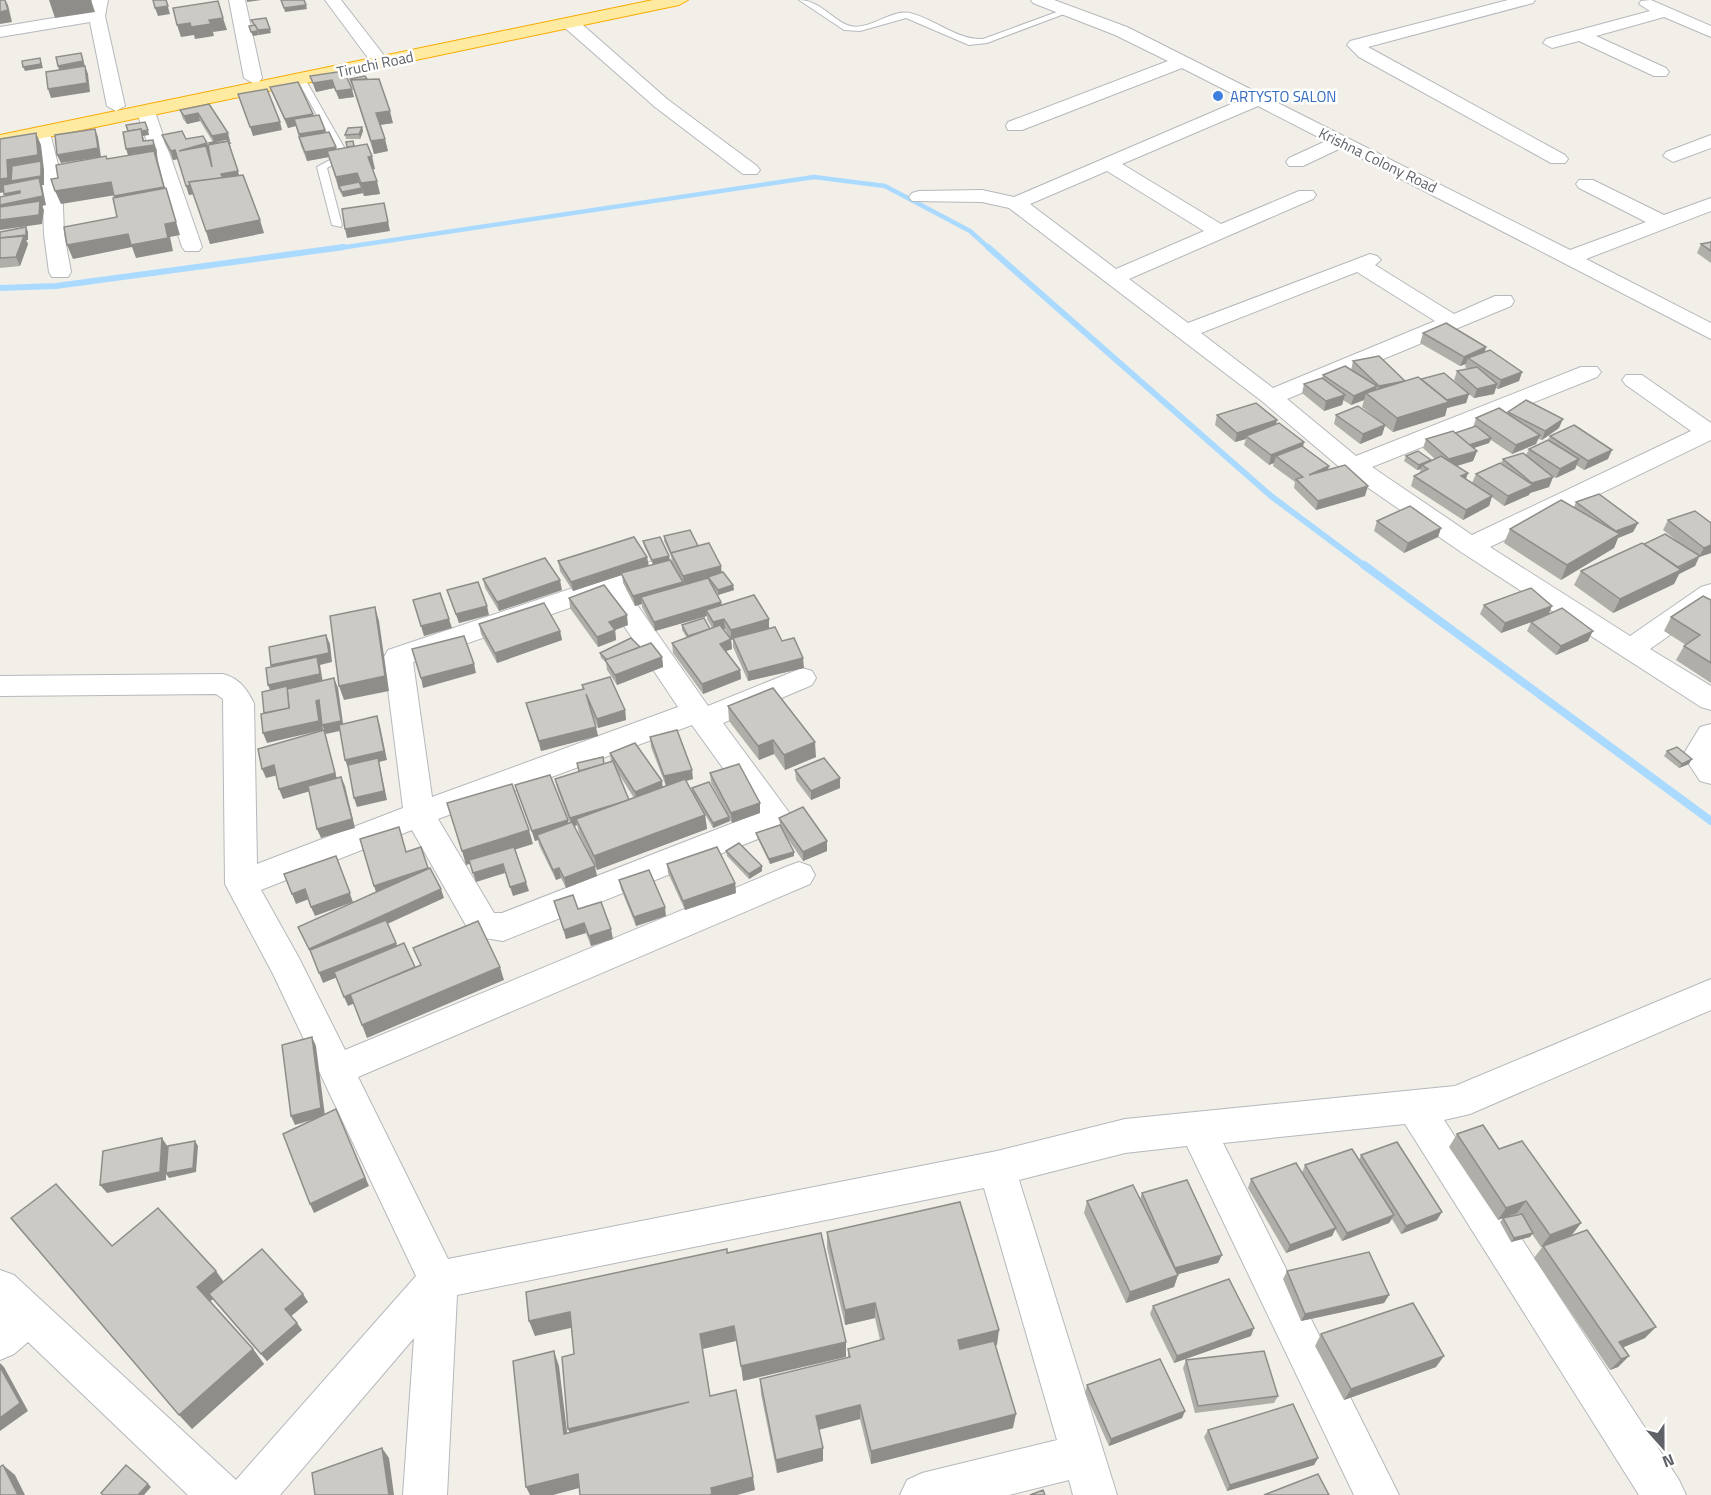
<svg xmlns="http://www.w3.org/2000/svg" width="1711" height="1495" viewBox="0 0 1711 1495" font-family="'Titillium Web',sans-serif">
<rect width="100%" height="100%" fill="#f1efe8"/>
<g fill="none" stroke-linecap="round" stroke-linejoin="round">
<!-- stream-far2 -->
<path stroke="#aadaff" stroke-width="4.5" d="M333,249L814,177L885,186L970,231L990,249"/>
<!-- stream-far1 -->
<g stroke="#aadaff" stroke-width="6">
<path d="M988,247L1271,496L1366,567"/>
<path d="M0,288L56,286L344,247"/>
</g>
<!-- stream -->
<path stroke="#aadaff" stroke-width="8" d="M1364,565L1711,821"/>
<defs>
<g id="service">
<path d="M799,0C818,0 830,17 847,25C867,33 890,9 910,13C935,19 956,40 983,39L1065,9L1072,11L987,43L969,45L906,18L860,31L844,30Z"/>
<path d="M301,76L305,79L349,156L327,168L342,225L341,227L332,225L317,167L339,155L297,79Z"/>
</g>
<g id="minor">
<path d="M92,0H108L105,16L125,106L116,111L107,106L90,22L0,37V27L89,12Z"/>
<path d="M229,0H245L262,78L259,82L253,83L244,78Z"/>
<path d="M325,0H341L383,54L380,58H368Z"/>
<path d="M1031,0H1054L1127,27L1570,250L1646,222L1579,188L1576,184L1579,180H1593L1664,215L1711,198V211L1586,259L1711,323V339L1341,148L1303,166H1289L1286,162L1289,158L1326,141L1258,106L1122,164L1221,224L1299,191H1313L1316,195L1313,199L1129,279L1188,323L1370,254L1377,256L1381,260L1375,265L1454,314L1495,296H1511L1514,301L1511,306L1287,399L1356,456L1581,367H1597L1601,372L1597,377L1372,467L1472,535L1691,431L1626,385L1622,380L1626,375H1642L1711,423V440L1490,547L1630,636L1701,587L1711,584V606L1650,649L1711,686V710L1701,707L1461,552L1344,471L1263,402L1009,208L982,202L912,201L909,197L912,193L919,191L982,190L1014,197L1243,99L1182,68L1022,130H1008L1006,126L1008,122L1168,61L1115,35L1033,3ZM1107,171L1204,231L1116,269L1030,204ZM1357,272L1435,321L1273,388L1201,333Z"/>
<path d="M1508,0H1535L1533,3L1368,47L1565,155L1568,159L1565,163H1551L1359,57L1347,45L1350,41Z"/>
<path d="M1651,0L1711,26V37L1664,17L1596,36L1666,68L1669,72L1666,76H1654L1579,41L1552,48L1543,43L1546,39L1650,11L1639,4L1641,1Z"/>
<path d="M570,18L576,19L667,99L757,166L760,170L757,174H743L655,107L564,27L562,23Z"/>
<path d="M146,107L155,112L202,247L199,251H185L182,247L137,112Z"/>
<path d="M41,127L50,133L62,180L64,234L71,272L68,277H52L49,272L44,234L42,180L32,133Z"/>
<path d="M1711,135V148L1673,162L1663,156L1666,152Z"/>
<path d="M662,558L671,561L675,567L671,573L626,589L708,706L802,668L812,671L816,678L812,685L723,723L788,811L793,819L788,827L503,941L472,936L412,830L261,890L299,958L345,1050L788,866L799,862L810,866L815,875L810,884L358,1077L448,1259L997,1151L1125,1119L1455,1086L1711,979V1010L1470,1114L1444,1120L1679,1480L1686,1495H1639L1405,1124L1223,1143L1399,1495H1354L1187,1146L1125,1153L1019,1180L1117,1495H1073L1069,1480L1009,1495H900L907,1480L922,1473L1057,1440L984,1188L457,1295L447,1495H403L414,1338L280,1495H188L28,1342L14,1354L0,1360V1270L14,1275L236,1480L416,1276L273,974L225,884L223,699L216,694L0,696V676L223,674C240,679 246,688 254,703L257,864L403,808L384,657L388,650ZM604,596L678,707L432,797L413,662ZM692,725L756,814L502,913H494L438,819Z"/>
<path d="M1711,724V784L1700,781L1683,755L1700,727Z"/>
</g>
<path id="trunk" d="M653,0H688L679,5L0,147V135Z"/>
</defs>
<!-- service casing -->
<use href="#service" stroke="#b5b8bc" stroke-width="2"/>
<!-- minor casing -->
<use href="#minor" stroke="#b5b8bc" stroke-width="2"/>
<!-- trunk casing -->
<use href="#trunk" stroke="#f9ab00" stroke-width="2"/>
<!-- service -->
<use href="#service" fill="#fff" fill-rule="evenodd"/>
<!-- minor -->
<use href="#minor" fill="#fff" fill-rule="evenodd"/>
<!-- trunk -->
<use href="#trunk" fill="#feeaa1" fill-rule="evenodd"/>
</g>
<!-- wall -->
<g fill="#afaea9" fill-rule="evenodd">
<path d="M344,71L354,97L339,99L334,88L316,92L310,76Z"/>
<path d="M350,79L393,123L380,125L388,151L374,154Z"/>
<path d="M270,87L313,116L325,130L336,149L354,146L375,169H373L380,194L364,196L362,191L363,193L343,197L339,190L329,157L307,161L301,146L296,126L288,128L273,95Z"/>
<path d="M209,104L230,141L229,142L231,147H230L239,176L264,233L210,244L194,194L189,195L178,159L173,160L165,144L162,135L186,139L208,148L210,144L213,142L200,121L187,124L183,119L180,110Z"/>
<path d="M362,127L363,131L360,139H346L345,135Z"/>
<path d="M26,227L28,232V240H26L28,244L20,266L0,268V232Z"/>
<path d="M1711,242V263L1697,253L1701,244Z"/>
<path d="M1423,333L1486,347L1485,352L1522,372L1519,381L1498,389L1496,388L1494,394L1474,398L1469,394L1466,403L1447,408L1445,416L1393,432L1385,426L1382,435L1360,444L1334,424L1336,415L1379,421L1362,407L1364,400L1351,405L1343,400L1342,405L1324,411L1302,393L1304,384L1322,378L1323,375L1351,370L1353,361L1405,381L1421,380L1467,392L1454,380L1457,371L1468,369L1465,367L1466,364L1460,366L1420,343Z"/>
<path d="M1508,412L1559,428L1542,440L1538,439L1536,444L1512,454L1491,440L1489,443L1473,448L1477,451L1473,461L1457,466L1466,480L1472,483L1476,474L1501,463L1503,459L1526,455L1529,449L1548,440L1550,436L1608,459L1584,470L1576,465L1575,469L1556,478L1550,475L1553,477L1549,487L1530,493L1529,495L1504,506L1492,497L1489,506L1463,520L1411,486L1414,476L1419,474L1421,469L1417,470L1404,461L1406,456L1431,460L1435,459L1423,448L1426,439L1455,433L1473,428L1476,418L1507,413Z"/>
<path d="M1217,415L1277,420L1276,425L1303,446L1328,470L1365,496L1316,510L1294,488L1295,482L1273,466L1274,463L1269,465L1244,445L1246,439L1235,442L1215,425Z"/>
<path d="M1576,502L1638,523L1633,532L1618,538L1614,548L1561,580L1504,543L1510,529L1574,507Z"/>
<path d="M1668,520L1711,553L1699,557L1695,566L1679,574L1674,584L1613,613L1574,585L1581,571L1644,544L1685,547L1663,530Z"/>
<path d="M1377,521L1441,528L1438,537L1404,553L1374,531Z"/>
<path d="M664,536L698,546L733,585L734,590L718,595L714,589L721,602L722,605L769,619V628L782,641L804,668L748,681L733,647V639L731,640L732,649L726,651L740,670L741,679L703,694L673,653L672,643L687,638L682,630V625L710,629L712,628L707,619V616L655,631L642,607V604L635,606L623,583L622,575L573,591L560,571L558,561L649,566L653,565L644,546L643,541L672,562L671,556L664,541ZM723,629H725L731,639Z"/>
<path d="M483,579L562,590L499,611L485,588Z"/>
<path d="M447,590L489,615L459,623Z"/>
<path d="M569,598L628,625L615,630L616,640L598,647L570,608Z"/>
<path d="M1711,600V683L1676,660L1684,646L1686,645L1664,631L1671,617Z"/>
<path d="M1484,605L1548,614L1588,641L1556,655L1527,631L1531,622L1501,633L1480,614Z"/>
<path d="M479,624L560,631L562,640L497,663L481,634Z"/>
<path d="M640,647L662,657L663,667L617,685L607,670L606,662L601,658L600,653Z"/>
<path d="M582,685L625,710L626,720L598,728L593,716L598,736L541,751L526,703L583,689Z"/>
<path d="M728,706L816,757L785,770L774,754L759,760L729,721Z"/>
<path d="M650,737L693,779L686,781L693,793L692,788L725,809L711,783L710,773L760,803V813L732,823L729,818L730,821L713,828L695,797L705,815L707,829L597,870L579,833L577,825L575,826L597,876L566,888L561,878L556,880L539,845L538,840L535,841L518,795L515,785L568,824L570,823L557,788L555,779L611,762L610,753L662,787L666,786L651,747ZM617,771L634,798L629,800Z"/>
<path d="M1667,751L1689,764L1679,768L1664,756Z"/>
<path d="M795,770L840,788L811,800L796,780Z"/>
<path d="M779,818L827,841V851L803,861L786,836L794,852V856L770,864L757,837L756,833L780,825Z"/>
<path d="M726,851L762,866V871L749,879L727,856Z"/>
<path d="M667,864L735,883L736,893L685,910L668,873Z"/>
<path d="M619,880L666,916L636,926L621,889Z"/>
<path d="M554,901L578,909L613,939L591,946L586,933L566,939Z"/>
<path d="M1457,1134L1499,1149L1581,1223L1571,1236L1645,1338L1623,1347L1629,1356L1618,1367L1610,1370L1534,1258L1543,1246L1541,1247L1532,1234L1530,1237L1511,1242L1500,1222L1503,1218L1498,1220L1449,1147Z"/>
<path d="M1361,1155L1437,1220L1401,1234L1392,1219L1389,1223L1342,1241L1335,1229L1332,1236L1286,1253L1248,1188L1251,1179L1302,1173L1305,1165L1359,1160Z"/>
<path d="M1142,1193L1218,1263L1178,1274L1174,1287L1126,1303L1084,1213L1087,1201L1140,1199Z"/>
<path d="M827,1232L997,1345L995,1346L1013,1428L871,1464L860,1419L819,1430L823,1448V1461L777,1473L761,1394L760,1379L848,1358V1349L880,1340L875,1318L845,1325L827,1248Z"/>
<path d="M112,1246L216,1271L224,1282L308,1302L291,1316L302,1330L267,1361L213,1299L210,1302L253,1349L264,1364L192,1429Z"/>
<path d="M1287,1271L1389,1295L1384,1303L1301,1321L1283,1279Z"/>
<path d="M1153,1306L1251,1336L1174,1363L1150,1314Z"/>
<path d="M1321,1334L1436,1367L1344,1400L1315,1346Z"/>
<path d="M1186,1360L1278,1396L1274,1403L1195,1413L1183,1368Z"/>
<path d="M1087,1385L1185,1411L1182,1418L1109,1446L1085,1393Z"/>
<path d="M1208,1430L1318,1458L1314,1465L1227,1491L1204,1437Z"/>
</g>
<!-- shaded-wall -->
<g fill="#8f8d8a">
<path d="M5,0L8,5L12,22L0,24V12Z"/>
<path d="M49,0H91L95,12L55,18Z"/>
<path d="M166,0L170,14L158,16L155,8Z"/>
<path d="M247,0H262L247,2Z"/>
<path d="M306,5L307,9L285,12L284,8Z"/>
<path d="M223,18L227,30L213,32L209,20Z"/>
<path d="M190,23L211,24L214,36L195,39L194,35L181,37L177,25Z"/>
<path d="M270,29L271,33L259,35L258,30Z"/>
<path d="M258,31L259,35L253,36L251,32Z"/>
<path d="M81,53L85,66L59,70L58,66Z"/>
<path d="M40,58L43,68L25,71L23,67Z"/>
<path d="M85,66L88,74L90,92L51,98L48,89Z"/>
<path d="M332,80L334,88L316,92L313,83Z"/>
<path d="M352,89L354,97L339,99L336,91Z"/>
<path d="M390,111L393,123L379,125L376,113Z"/>
<path d="M198,113L200,121L187,124L184,116Z"/>
<path d="M313,114L315,123L294,119L296,126L288,128L285,119Z"/>
<path d="M280,122L282,130L253,136L250,127Z"/>
<path d="M362,127L363,131L360,139L359,134Z"/>
<path d="M95,129L98,137L101,157L61,163L57,155Z"/>
<path d="M148,130L149,135L143,136L145,146L153,140L156,148L158,161L168,200L119,210L114,196L129,158L126,149L129,134Z"/>
<path d="M325,130L327,139L302,143L299,134Z"/>
<path d="M36,133L41,145L44,170V185H42L46,205L42,206L44,210L42,224L0,230V205L40,185L0,193V179L7,160Z"/>
<path d="M228,133L230,141L215,145L212,136Z"/>
<path d="M385,139L388,151L374,154L371,141Z"/>
<path d="M207,143L210,152L179,151Z"/>
<path d="M336,147L338,155L327,151L329,157L307,161L305,152Z"/>
<path d="M175,150L178,159L173,160L171,151Z"/>
<path d="M372,156L375,169L371,170L368,157Z"/>
<path d="M238,171L240,180L226,188L189,195L186,186L221,174Z"/>
<path d="M357,173L361,186H339V190L336,177Z"/>
<path d="M377,181L380,194L364,196L361,183Z"/>
<path d="M111,182L116,195L61,204L55,191Z"/>
<path d="M166,188L180,235L170,237L173,251L136,258L132,247L73,259L67,245L165,224Z"/>
<path d="M362,188L363,193L343,197L342,192Z"/>
<path d="M20,191L23,200L8,203L4,194Z"/>
<path d="M384,203L390,231L347,238L345,229Z"/>
<path d="M260,220L264,233L210,244L206,231Z"/>
<path d="M26,227L28,232V240H26L28,244L20,266L16,257Z"/>
<path d="M1486,347L1483,356L1468,358L1466,364L1460,366L1464,357Z"/>
<path d="M1522,372L1519,381L1498,389L1501,380Z"/>
<path d="M1405,381L1376,396L1379,386Z"/>
<path d="M1497,384L1494,394L1474,398L1477,389Z"/>
<path d="M1377,386L1374,396L1366,393L1364,400L1351,405L1354,396Z"/>
<path d="M1469,394L1466,403L1447,408L1445,416L1393,432L1397,418L1446,400Z"/>
<path d="M1345,395L1342,405L1324,411L1326,401Z"/>
<path d="M1563,419L1559,428L1542,440L1545,431Z"/>
<path d="M1277,420L1274,429L1246,436V439L1235,442L1237,433Z"/>
<path d="M1385,425L1382,435L1360,444L1363,434Z"/>
<path d="M1540,435L1536,444L1512,454L1516,445Z"/>
<path d="M1491,438L1489,443L1465,451L1466,446Z"/>
<path d="M1304,442L1302,452L1276,456L1274,463L1269,465L1271,455Z"/>
<path d="M1612,450L1608,459L1584,470L1588,461Z"/>
<path d="M1477,451L1473,461L1446,469L1449,459Z"/>
<path d="M1579,459L1575,469L1556,478L1560,469Z"/>
<path d="M1431,460L1422,465L1421,469L1417,470L1419,465Z"/>
<path d="M1329,466L1327,475H1309Z"/>
<path d="M1468,473L1465,482L1461,476Z"/>
<path d="M1553,477L1549,487L1530,493L1529,495L1504,506L1508,496L1531,486L1532,483Z"/>
<path d="M1368,486L1365,496L1316,510L1318,501Z"/>
<path d="M1492,496L1489,506L1463,520L1466,510Z"/>
<path d="M1638,523L1633,532L1618,538L1614,548L1561,580L1567,565L1615,531Z"/>
<path d="M1441,528L1438,537L1404,553L1408,543Z"/>
<path d="M1711,545V553L1699,557L1695,566L1679,574L1674,584L1613,613L1620,599L1699,557L1704,548Z"/>
<path d="M669,556L670,560L653,565L652,560Z"/>
<path d="M647,557L649,566L573,591L571,582Z"/>
<path d="M721,566L722,575L708,577L709,579L684,586L683,576Z"/>
<path d="M560,580L562,590L499,611L497,602Z"/>
<path d="M683,582L684,592L641,597L642,604L635,606L633,596Z"/>
<path d="M733,585L734,590L718,595V590Z"/>
<path d="M721,602L722,612L706,610L707,616L655,631L654,622Z"/>
<path d="M487,606L489,615L459,623L456,614Z"/>
<path d="M1552,606L1548,616L1501,633L1505,623Z"/>
<path d="M375,607L379,621L389,691L344,700L339,686Z"/>
<path d="M627,615L628,625L615,630L616,640L598,647L597,637L609,622Z"/>
<path d="M449,619L452,628L424,636L421,626Z"/>
<path d="M724,619L725,629L714,632L713,622Z"/>
<path d="M769,619V628L731,640V630Z"/>
<path d="M560,631L562,640L497,663L495,653Z"/>
<path d="M1593,631L1588,641L1556,655L1561,646Z"/>
<path d="M326,635L330,644L332,662L320,665L323,683L272,695L268,685L275,675L271,665Z"/>
<path d="M731,639L732,649L721,653L720,644Z"/>
<path d="M662,657L663,667L617,685L615,675Z"/>
<path d="M803,658L804,668L748,681V672Z"/>
<path d="M474,664L476,673L423,688L421,678Z"/>
<path d="M740,670L741,679L703,694L702,684Z"/>
<path d="M334,678L338,688L344,730L326,734L322,725Z"/>
<path d="M319,700L323,730L267,743L263,733L316,701Z"/>
<path d="M625,710L626,720L598,728L597,719Z"/>
<path d="M377,716L380,726L387,760L379,762L387,800L357,807L354,798L349,770L345,760Z"/>
<path d="M596,727L598,736L541,751L539,741Z"/>
<path d="M324,730L327,740L338,783L283,799L279,789Z"/>
<path d="M773,740L774,754L759,760L758,746Z"/>
<path d="M815,742L816,757L785,770L784,755Z"/>
<path d="M1692,759L1689,764L1679,768L1682,764Z"/>
<path d="M274,765L278,775L266,778L262,769Z"/>
<path d="M692,770L693,779L666,786L664,776Z"/>
<path d="M341,777L345,786L355,828L321,838L317,829Z"/>
<path d="M840,778V788L811,800V791Z"/>
<path d="M662,781L663,790L637,801L635,792Z"/>
<path d="M629,800L576,819L577,825L572,827L570,818Z"/>
<path d="M760,803V813L732,823L731,813Z"/>
<path d="M705,815L707,829L597,870L594,856Z"/>
<path d="M729,817L730,821L713,828V823Z"/>
<path d="M568,820L570,830L537,835L538,840L535,841L532,831Z"/>
<path d="M529,830L533,844L466,865L462,851Z"/>
<path d="M827,841V851L803,861V852Z"/>
<path d="M794,852V856L770,864L769,859Z"/>
<path d="M336,856L353,902L315,916L311,907Z"/>
<path d="M503,864L505,873L476,882L473,873Z"/>
<path d="M595,866L597,876L566,888L564,878Z"/>
<path d="M762,866V871L749,879V874Z"/>
<path d="M428,868L431,878L377,895L374,886Z"/>
<path d="M559,868L561,878L556,880L553,870Z"/>
<path d="M526,882L529,891L513,896L510,887Z"/>
<path d="M735,883L736,893L685,910L683,901Z"/>
<path d="M305,889L309,899L296,904L292,894Z"/>
<path d="M441,889L444,898L313,958L309,949Z"/>
<path d="M665,907L666,916L636,926L634,917Z"/>
<path d="M584,923L586,933L566,939L564,930Z"/>
<path d="M611,929L613,939L591,946L589,936Z"/>
<path d="M396,943L399,952L323,983L319,973Z"/>
<path d="M500,967L504,980L367,1038L362,1025Z"/>
<path d="M415,968L419,977L348,1006L344,997Z"/>
<path d="M312,1037L316,1046L325,1116L295,1125L291,1116Z"/>
<path d="M336,1109L369,1186L314,1213L310,1204Z"/>
<path d="M162,1138L168,1147L195,1141L198,1146L196,1172L169,1178L166,1174V1180L107,1193L100,1185Z"/>
<path d="M1526,1201L1517,1213L1498,1220L1506,1208Z"/>
<path d="M1442,1212L1437,1220L1401,1234L1406,1226Z"/>
<path d="M1394,1215L1389,1223L1342,1241L1347,1233Z"/>
<path d="M1581,1223L1571,1236L1541,1247L1550,1235Z"/>
<path d="M1336,1228L1332,1236L1286,1253L1290,1245Z"/>
<path d="M1533,1233L1530,1237L1511,1242L1514,1238Z"/>
<path d="M1222,1255L1218,1263L1172,1276L1175,1268Z"/>
<path d="M216,1271L227,1287L209,1294L213,1299L208,1303L197,1287Z"/>
<path d="M1178,1275L1174,1287L1126,1303L1130,1292Z"/>
<path d="M303,1294L308,1302L290,1317L285,1309Z"/>
<path d="M1389,1295L1384,1303L1301,1321L1305,1314Z"/>
<path d="M875,1303V1318L845,1325V1310Z"/>
<path d="M570,1312L575,1327L535,1336L529,1321Z"/>
<path d="M297,1323L302,1330L267,1361L261,1354Z"/>
<path d="M734,1326L736,1341L703,1349L700,1334Z"/>
<path d="M1656,1327L1645,1338L1615,1351L1619,1342Z"/>
<path d="M1254,1328L1251,1336L1174,1363L1177,1356Z"/>
<path d="M999,1330L997,1345L956,1355L958,1340Z"/>
<path d="M846,1342V1357L743,1381L741,1366Z"/>
<path d="M253,1349L264,1364L192,1429L179,1415Z"/>
<path d="M554,1351L559,1366L569,1448L564,1434Z"/>
<path d="M1444,1356L1436,1367L1344,1400L1351,1389Z"/>
<path d="M1629,1356L1618,1367L1610,1370L1621,1359Z"/>
<path d="M0,1363L4,1367L28,1411L0,1431Z"/>
<path d="M689,1402L574,1442L568,1429Z"/>
<path d="M860,1405V1419L817,1430L816,1416Z"/>
<path d="M1185,1411L1182,1418L1109,1446L1111,1439Z"/>
<path d="M1016,1414L1013,1428L871,1464V1451Z"/>
<path d="M382,1448L389,1458L394,1495H389Z"/>
<path d="M823,1448V1461L777,1473L776,1460Z"/>
<path d="M1318,1458L1314,1465L1227,1491L1230,1485Z"/>
<path d="M3,1465L15,1475L25,1495H18Z"/>
<path d="M578,1474L583,1487L553,1495H530L526,1487Z"/>
<path d="M753,1477L755,1490L737,1495H712L711,1488Z"/>
<path d="M148,1484L151,1487L144,1495H138Z"/>
</g>
<!-- building -->
<g fill="#cccac5" stroke="#8f8d8a" stroke-width="1.5">
<path d="M0,0H5L8,10L0,12Z"/>
<path d="M153,0H166L168,6L155,8Z"/>
<path d="M281,0H304L306,5L284,8Z"/>
<path d="M218,1L223,18L209,20L211,24L191,27L190,23L177,25L173,8Z"/>
<path d="M266,18L270,29L258,30L251,20Z"/>
<path d="M255,25L258,31L251,32L249,26Z"/>
<path d="M81,53L83,61L58,66L56,57Z"/>
<path d="M40,58L41,64L23,67L22,61Z"/>
<path d="M85,66L87,83L48,89L46,72Z"/>
<path d="M344,71L352,89L336,91L332,80L313,83L310,76Z"/>
<path d="M365,76L367,79L351,80L353,86L350,79Z"/>
<path d="M379,79L390,111L376,113L385,139L371,141L351,80Z"/>
<path d="M298,82L313,114L285,119L270,87Z"/>
<path d="M267,89L280,122L250,127L238,94Z"/>
<path d="M209,104L228,133L212,136L198,113L184,116L180,110Z"/>
<path d="M319,115L325,130L299,134L294,119Z"/>
<path d="M145,122L148,130L142,131L141,129L128,131L126,125Z"/>
<path d="M362,127L359,134L345,135L348,128Z"/>
<path d="M95,129L98,148L57,155L55,135Z"/>
<path d="M141,129L143,141L153,140L154,145L126,149L123,132Z"/>
<path d="M182,131L186,139L203,136L207,143L179,151L206,146L212,167L208,145L228,141L238,171L221,174L223,178L189,182L191,185L186,186L175,150L171,151L162,135Z"/>
<path d="M329,132L336,147L305,152L299,137Z"/>
<path d="M36,133L38,155L7,160L8,178L0,179V139Z"/>
<path d="M226,139L230,143H229L228,141L210,144L209,143Z"/>
<path d="M353,141L354,146L347,147L346,142Z"/>
<path d="M367,144L372,156L368,157L377,181L361,183L357,173L336,177L327,151Z"/>
<path d="M156,150V156L154,151L133,155V153Z"/>
<path d="M154,151L164,187L114,196L111,182L55,191L51,179L58,178L56,165L106,156L107,159Z"/>
<path d="M41,161V176L11,181L12,166Z"/>
<path d="M243,175L260,220L206,231L189,182Z"/>
<path d="M39,178L43,196L0,205V197L20,193V191L4,194L3,185Z"/>
<path d="M359,182L362,188L342,192L339,186Z"/>
<path d="M166,188L176,222L165,224L168,238L131,245L128,234L67,245L64,227L117,217L113,198Z"/>
<path d="M40,201L39,215L0,220V207Z"/>
<path d="M384,203L388,222L345,229L342,209Z"/>
<path d="M26,227V235L0,238V232Z"/>
<path d="M24,236L16,257L0,258V238Z"/>
<path d="M1711,242V251L1701,244Z"/>
<path d="M1446,323L1486,347L1464,357L1423,333Z"/>
<path d="M1490,350L1522,372L1501,380L1468,358Z"/>
<path d="M1379,356L1405,381L1379,386L1353,361Z"/>
<path d="M1345,366L1377,386L1354,396L1323,375Z"/>
<path d="M1477,367L1497,384L1477,389L1457,371Z"/>
<path d="M1444,373L1469,394L1447,400L1421,379Z"/>
<path d="M1418,377L1449,402L1397,418L1366,393Z"/>
<path d="M1322,378L1345,395L1326,401L1304,384Z"/>
<path d="M1526,400L1563,419L1545,431L1508,412Z"/>
<path d="M1256,403L1277,420L1237,433L1217,415Z"/>
<path d="M1358,406L1385,425L1363,434L1336,415Z"/>
<path d="M1499,408L1540,435L1516,445L1476,418Z"/>
<path d="M1279,423L1304,442L1271,455L1246,436Z"/>
<path d="M1574,425L1612,450L1588,461L1550,436Z"/>
<path d="M1476,426L1491,438L1469,445L1455,433Z"/>
<path d="M1453,431L1477,451L1449,459L1426,439Z"/>
<path d="M1548,440L1579,459L1560,469L1529,449Z"/>
<path d="M1302,446L1329,466L1309,475L1345,465L1368,486L1318,501L1296,479L1303,477L1276,456Z"/>
<path d="M1418,451L1431,460L1419,465L1406,456Z"/>
<path d="M1523,453L1553,477L1532,483L1503,459Z"/>
<path d="M1441,456L1468,473L1461,476L1492,496L1466,510L1414,476L1428,469L1422,465Z"/>
<path d="M1500,463L1533,485L1508,496L1476,474Z"/>
<path d="M1599,494L1638,523L1616,531L1610,527L1576,502Z"/>
<path d="M1561,500L1620,534L1567,565L1510,529Z"/>
<path d="M1410,506L1441,528L1408,543L1377,521Z"/>
<path d="M1695,511L1711,523V545L1704,548L1668,520Z"/>
<path d="M690,530L698,546L671,553L664,536Z"/>
<path d="M1665,534L1700,556L1678,567L1644,544Z"/>
<path d="M634,537L647,557L571,582L558,561Z"/>
<path d="M660,537L669,556L652,560L643,541Z"/>
<path d="M709,543L721,566L683,576L671,553Z"/>
<path d="M1642,543L1681,570L1620,599L1581,571Z"/>
<path d="M545,558L560,580L497,602L483,579Z"/>
<path d="M670,560L683,582L633,596L621,573Z"/>
<path d="M723,572L733,585L718,590L708,577Z"/>
<path d="M708,578L721,602L654,622L641,597Z"/>
<path d="M478,582L487,606L456,614L447,590Z"/>
<path d="M604,585L627,615L609,622L615,630L597,637L569,598Z"/>
<path d="M1531,588L1552,606L1505,623L1484,605Z"/>
<path d="M440,593L449,619L421,626L413,600Z"/>
<path d="M754,595L769,619L731,630L724,619L713,622L706,610Z"/>
<path d="M1703,596L1711,600V663L1684,646L1700,635L1671,617Z"/>
<path d="M544,603L560,631L495,653L479,624Z"/>
<path d="M375,607L385,676L339,686L330,616Z"/>
<path d="M1562,608L1593,631L1561,646L1531,622Z"/>
<path d="M704,618L710,629L688,636L682,625Z"/>
<path d="M720,625L731,639L720,644L740,670L702,684L672,643Z"/>
<path d="M775,627L782,641L794,638L803,658L748,672L733,638Z"/>
<path d="M326,635L329,653L271,665L269,647Z"/>
<path d="M464,636L474,664L421,678L412,649Z"/>
<path d="M631,638L640,647L607,660L600,653Z"/>
<path d="M651,643L662,657L615,675L605,660Z"/>
<path d="M317,657L320,674L268,685L266,668Z"/>
<path d="M610,677L625,710L597,719L586,694L596,727L539,741L526,703L584,689L582,685Z"/>
<path d="M334,678L341,721L322,725L319,700L316,701L319,721L263,733L261,714L289,708L287,689Z"/>
<path d="M287,686L289,708L264,713L262,692Z"/>
<path d="M773,688L815,742L784,755L773,740L758,746L728,706Z"/>
<path d="M377,716L384,751L345,760L339,725Z"/>
<path d="M324,730L335,773L279,789L274,765L262,769L258,749Z"/>
<path d="M677,730L692,770L664,776L650,737Z"/>
<path d="M635,743L662,781L635,792L610,753Z"/>
<path d="M1677,747L1692,759L1682,764L1667,751Z"/>
<path d="M603,757L604,764L579,771L577,763Z"/>
<path d="M378,758L384,791L354,798L348,765Z"/>
<path d="M824,758L840,778L811,791L795,770Z"/>
<path d="M613,761L629,800L570,818L555,779Z"/>
<path d="M739,764L760,803L731,813L710,773Z"/>
<path d="M550,775L568,820L532,831L515,785Z"/>
<path d="M341,777L352,819L317,829L308,786Z"/>
<path d="M685,779L705,815L594,856L576,819Z"/>
<path d="M709,782L729,817L713,823L692,788Z"/>
<path d="M512,784L529,830L462,851L447,803Z"/>
<path d="M803,807L827,841L803,852L779,818Z"/>
<path d="M572,822L595,866L564,878L559,868L553,870L537,835Z"/>
<path d="M780,825L794,852L769,859L756,833Z"/>
<path d="M399,827L406,852L421,847L428,868L374,886L360,839Z"/>
<path d="M739,843L762,866L749,874L726,851Z"/>
<path d="M514,847L526,882L510,887L503,864L473,873L469,860Z"/>
<path d="M717,847L735,883L683,901L667,864Z"/>
<path d="M336,856L350,893L311,907L305,889L292,894L284,874Z"/>
<path d="M430,868L441,889L309,949L298,927Z"/>
<path d="M649,870L665,907L634,917L619,880Z"/>
<path d="M573,895L578,909L601,902L611,929L589,936L584,923L564,930L554,901Z"/>
<path d="M386,920L396,943L319,973L310,950Z"/>
<path d="M478,921L500,967L362,1025L350,994L421,965L413,948Z"/>
<path d="M404,943L415,967L344,997L334,972Z"/>
<path d="M312,1037L321,1108L291,1116L282,1045Z"/>
<path d="M336,1109L365,1178L310,1204L283,1134Z"/>
<path d="M1483,1125L1499,1149L1522,1141L1581,1223L1550,1235L1526,1201L1506,1208L1457,1134Z"/>
<path d="M162,1138L160,1172L100,1185L103,1151Z"/>
<path d="M195,1141L193,1168L166,1173L168,1146Z"/>
<path d="M1397,1142L1442,1212L1406,1226L1361,1155Z"/>
<path d="M1352,1149L1394,1215L1347,1233L1305,1165Z"/>
<path d="M1296,1163L1336,1228L1290,1245L1251,1179Z"/>
<path d="M1187,1180L1222,1255L1175,1268L1142,1193Z"/>
<path d="M56,1184L112,1246L158,1208L216,1271L197,1287L253,1349L179,1415L11,1218Z"/>
<path d="M1133,1185L1178,1275L1130,1292L1087,1201Z"/>
<path d="M960,1202L999,1330L958,1340L960,1349L994,1341L1016,1414L871,1451L860,1405L816,1416L823,1448L776,1460L760,1379L850,1357L848,1349L884,1339L875,1303L845,1310L827,1232Z"/>
<path d="M1522,1214L1533,1233L1514,1238L1503,1218Z"/>
<path d="M1587,1230L1656,1327L1619,1342L1629,1356L1621,1359L1543,1246Z"/>
<path d="M821,1233L846,1342L741,1366L734,1326L700,1334L710,1396L736,1390L753,1477L711,1488L712,1494L709,1495H580L578,1474L526,1487L513,1361L554,1351L564,1434L689,1402L568,1429L562,1357L574,1354L570,1312L529,1321L526,1292L727,1249V1253Z"/>
<path d="M262,1249L303,1294L285,1309L297,1323L261,1354L209,1294Z"/>
<path d="M1369,1252L1389,1295L1305,1314L1287,1271Z"/>
<path d="M1229,1279L1254,1328L1177,1356L1153,1306Z"/>
<path d="M1413,1303L1444,1356L1351,1389L1321,1334Z"/>
<path d="M1264,1351L1278,1396L1198,1406L1186,1360Z"/>
<path d="M1160,1359L1185,1411L1111,1439L1087,1385Z"/>
<path d="M0,1367L20,1403L0,1418Z"/>
<path d="M1293,1404L1318,1458L1230,1485L1208,1430Z"/>
<path d="M382,1448L389,1495H315L312,1473Z"/>
<path d="M3,1465L18,1495H0V1467Z"/>
<path d="M126,1465L148,1484L138,1495H103L101,1493Z"/>
<path d="M1318,1474L1329,1495H1264Z"/>
<path d="M1043,1490L1045,1495H1030Z"/>
</g>
<!-- markers -->
<circle fill="#3f7fe0" stroke="#fff" stroke-width="2" cx="1218" cy="96" r="6"/>
<g text-anchor="middle" dominant-baseline="central" stroke-width="5" stroke-linejoin="round" paint-order="stroke">
<!-- far-street labels -->
<g font-size="15" fill="#5f6368" stroke="#fff">
<text transform="translate(375 64) rotate(-12)">Tiruchi Road</text>
<text transform="translate(1378 160) rotate(26)">Krishna Colony Road</text>
</g>
<!-- far-shop labels -->
<g font-size="15" fill="#366cbe" stroke="#fff" text-anchor="start">
<text x="1230" y="96">ARTYSTO SALON</text>
</g>
</g>
<!-- north arrow -->
<g transform="translate(1663 1447) rotate(159)" stroke="#ffffff" stroke-width="4.5" paint-order="stroke">
<path d="M0-4.5L10 22L0 15L-10 22Z" fill="#5f6368"/>
<text y="-9" font-size="16" font-weight="bold" text-anchor="middle" fill="#5f6368">N</text>
</g>
</svg>
